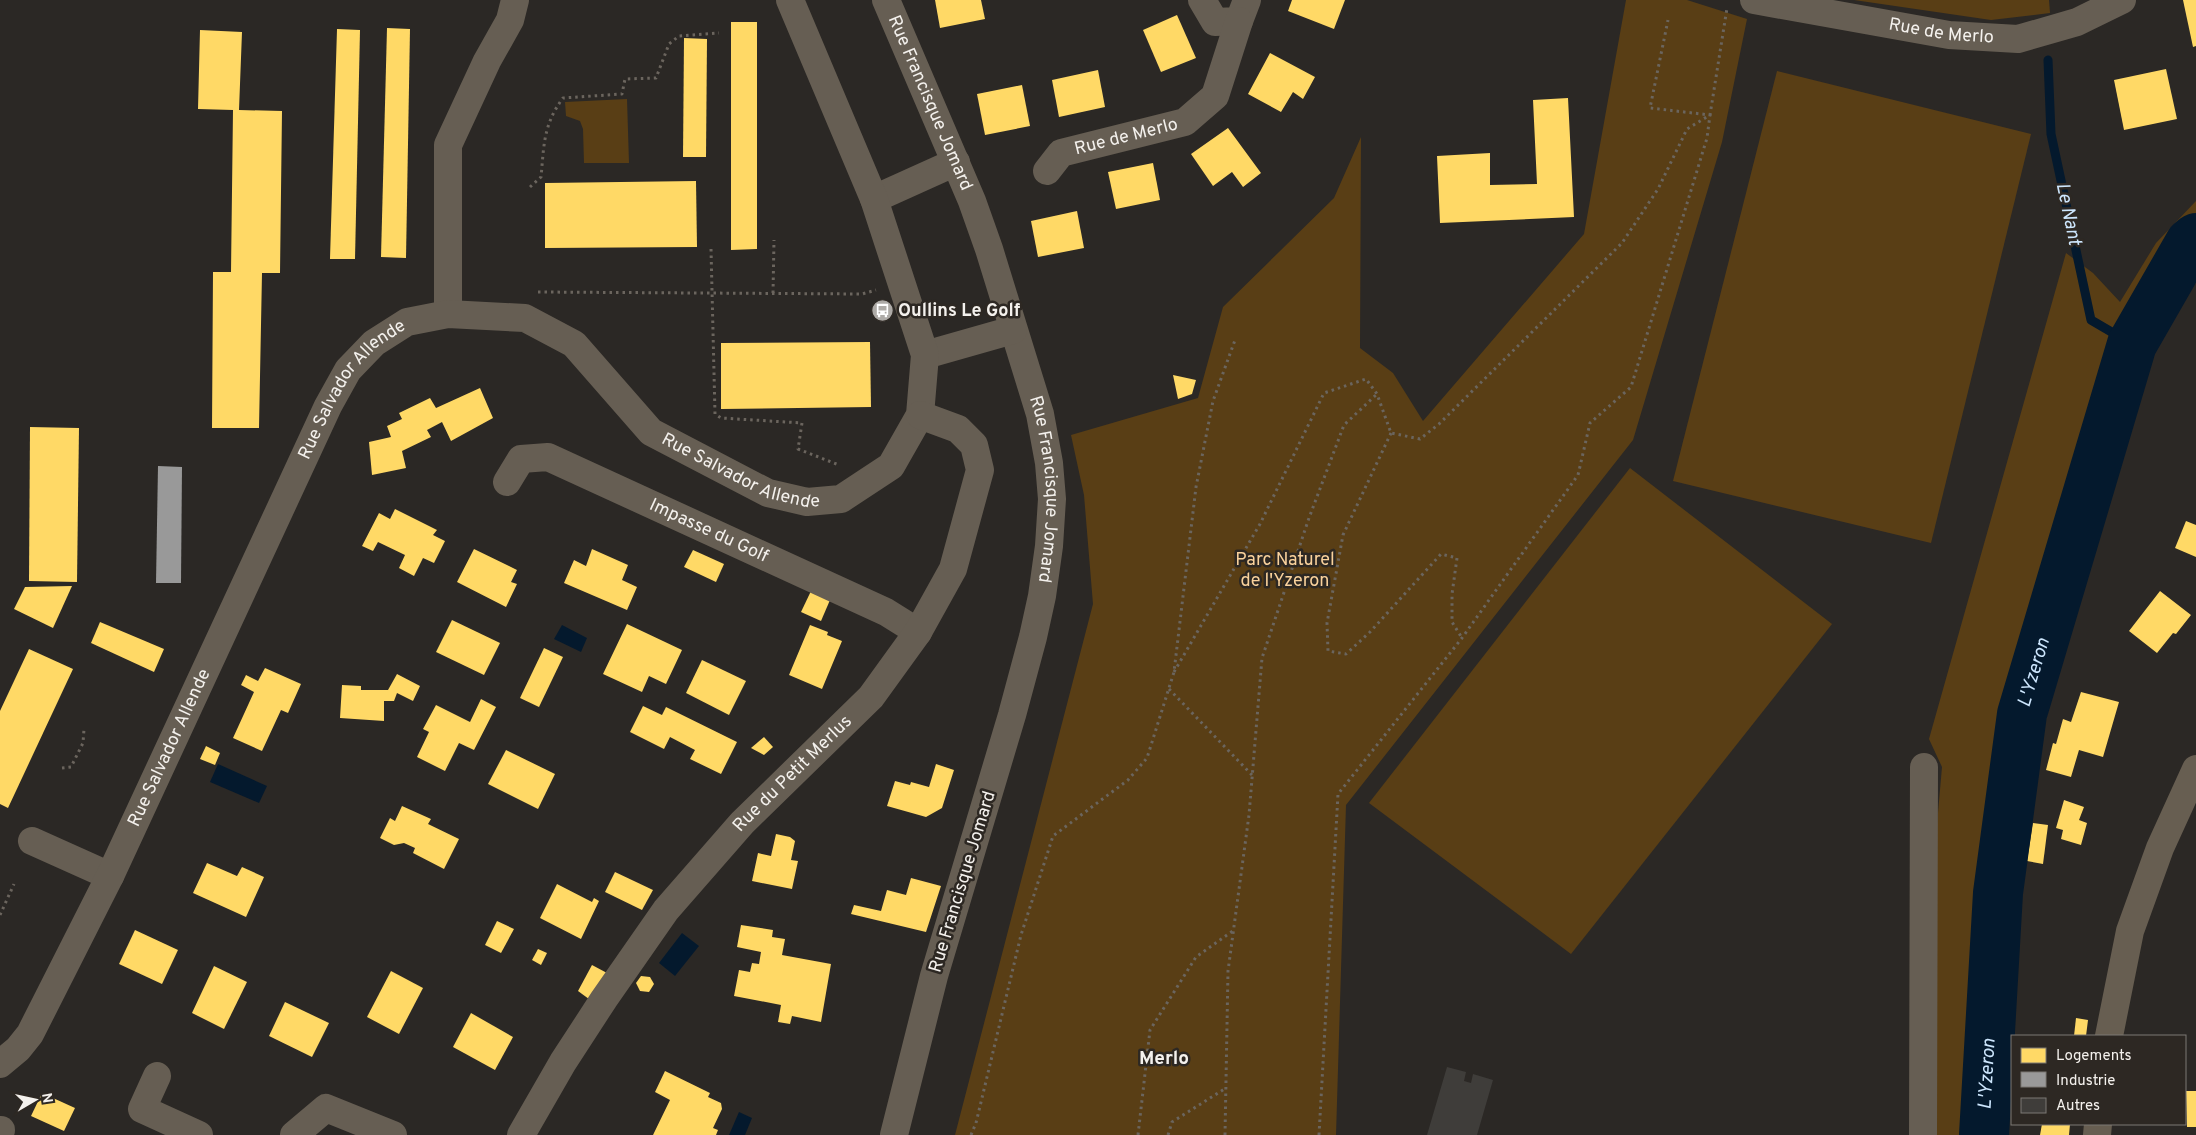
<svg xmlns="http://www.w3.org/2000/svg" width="2196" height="1135" viewBox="0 0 2196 1135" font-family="Overpass,sans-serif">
<rect width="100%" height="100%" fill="#2b2825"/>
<!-- green -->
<g fill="#593e15">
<path d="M1626,0H1687L1747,19L1722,142L1633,440L1346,805L1336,1135H955L1093,604L1084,495L1071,435L1198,398L1223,307L1334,198L1361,137L1360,348L1393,373L1423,421L1584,234Z"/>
<path d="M1854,0H2049L2050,13L1991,20Z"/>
<path d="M1777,71L2031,134L1931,543L1673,481Z"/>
<path d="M627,99L629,163H584L583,129L580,121L566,116L565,102Z"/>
<path d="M2196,201V283L2185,292L2152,345L2121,423L2088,540L2074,612L2027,793L2008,1025V1135H1934L1933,870L1942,767L1929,739L2066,253L2093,273L2120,302L2156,243Z"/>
<path d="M1630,468L1832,624L1571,954L1369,803Z"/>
</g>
<!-- water -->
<g fill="#04192d">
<path d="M562,625L587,638L581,652L554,639Z"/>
<path d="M218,764L267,786L259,803L210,782Z"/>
<path d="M682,933L699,946L675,976L659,963Z"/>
<path d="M739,1112L752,1118L745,1135H729Z"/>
</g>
<!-- homes -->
<g fill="#ffd966">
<path d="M935,0H981L985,19L940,28Z"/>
<path d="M1292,0H1345L1334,29L1288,11Z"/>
<path d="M2183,0H2196V46L2193,47Z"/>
<path d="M1177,15L1196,58L1161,72L1143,30Z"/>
<path d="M731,22H757V249L731,250Z"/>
<path d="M387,28L410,29L406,258L381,257Z"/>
<path d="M337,29L360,30L355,259H330Z"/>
<path d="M200,30L242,32L239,110L282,111L280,273H262L259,428H212L213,272H231L233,110L198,109Z"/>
<path d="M684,38L707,39L706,157H683Z"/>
<path d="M1270,53L1315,77L1303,99L1293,92L1281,112L1248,94Z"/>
<path d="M2166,69L2177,119L2124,130L2114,80Z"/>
<path d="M1098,70L1105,107L1059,117L1052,80Z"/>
<path d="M1022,85L1030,126L985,135L977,94Z"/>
<path d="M1568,98L1574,217L1440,223L1437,156L1490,153V185L1537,184L1533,100Z"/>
<path d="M1228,128L1261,173L1243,187L1232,172L1213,186L1191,154Z"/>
<path d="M1153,163L1160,200L1116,209L1108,172Z"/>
<path d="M696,181L697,247L545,248V183Z"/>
<path d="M1077,211L1084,248L1038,257L1031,221Z"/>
<path d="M870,342L871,407L721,409V343Z"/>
<path d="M1173,375L1196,380L1192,394L1178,399Z"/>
<path d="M480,388L493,418L451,441L442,422L427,430L431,437L402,451L406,468L372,475L369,442L391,437L387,426L402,419L399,413L430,398L436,408Z"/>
<path d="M30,427L79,428L77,582L29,581Z"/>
<path d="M395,509L437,530L433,535L445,541L434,563L423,558L414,576L399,568L405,555L378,542L373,551L362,546L379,513L390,519Z"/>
<path d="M2186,521L2196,525V557L2175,548Z"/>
<path d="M474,549L517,570L511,582L517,584L506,607L457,582Z"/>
<path d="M592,549L628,565L622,580L637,587L627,610L564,583L574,560L586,566Z"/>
<path d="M693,550L724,564L716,582L684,567Z"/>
<path d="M72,586L53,628L14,609L25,587Z"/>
<path d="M811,591L830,600L821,621L801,612Z"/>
<path d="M2160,591L2191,615L2176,634L2173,633L2157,653L2129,631Z"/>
<path d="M452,620L500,643L484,675L436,652Z"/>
<path d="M100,622L164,649L154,672L91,643Z"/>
<path d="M627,624L682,650L666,684L649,676L642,692L603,674Z"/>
<path d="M810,625L828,632L827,635L842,641L822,689L789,675Z"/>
<path d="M544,648L563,657L539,707L520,698Z"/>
<path d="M29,649L73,669L8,808L0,804V711Z"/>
<path d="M702,660L746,681L729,715L686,693Z"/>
<path d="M265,668L301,684L288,713L281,710L262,751L233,738L254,692L241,685L246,675L258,681Z"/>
<path d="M397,674L420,686L413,701L397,693L394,701H384V721L340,718L342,685L361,686V690H388Z"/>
<path d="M2081,692L2119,702L2103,757L2079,750L2071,777L2046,770L2053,743L2056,744L2063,719L2071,722Z"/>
<path d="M481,699L496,707L474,750L459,743L445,771L417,757L429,732L423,729L436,705L470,722Z"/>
<path d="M643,706L662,715L666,707L737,742L721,774L690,759L695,750L670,737L664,749L630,732Z"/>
<path d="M764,737L773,747L764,755L751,748Z"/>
<path d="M206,746L220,753L215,765L200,759Z"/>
<path d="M506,750L555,774L538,809L488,784Z"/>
<path d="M936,764L954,770L942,808L926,817L887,806L895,781L910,785L911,782L929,787Z"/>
<path d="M2064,800L2084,807L2079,820L2087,823L2081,845L2061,839L2063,830L2056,828Z"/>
<path d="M402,806L431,819L428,824L459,839L444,869L413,853L415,848L404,843L394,845L380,838L390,818L395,821Z"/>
<path d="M2033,823L2048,825L2043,864L2027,861Z"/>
<path d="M776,834L790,837L795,841L791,860L798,861L792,889L752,881L758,853L771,856Z"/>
<path d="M207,863L237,876L242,867L264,877L246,917L193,893Z"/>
<path d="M615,872L653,890L642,910L605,892Z"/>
<path d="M911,878L941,886L926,932L851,914L854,905L881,911L887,890L906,895Z"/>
<path d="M557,884L592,902L594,898L599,901L581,939L540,918Z"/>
<path d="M497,921L514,929L501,953L485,945Z"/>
<path d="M741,925L773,930L772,937L785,939L782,955L831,964L821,1022L792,1016L790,1024L778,1022L781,1005L734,996L739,970L750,972L752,963L759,964L761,952L737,947Z"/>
<path d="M135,930L178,950L162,984L119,964Z"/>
<path d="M538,949L547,953L541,965L532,960Z"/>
<path d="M592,965L607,973L593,1002L578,991Z"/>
<path d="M214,966L247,982L224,1029L192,1013Z"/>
<path d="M391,971L423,988L399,1034L367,1017Z"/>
<path d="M641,976L650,977L654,984L649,992L640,991L636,983Z"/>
<path d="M285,1002L329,1023L312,1057L269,1036Z"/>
<path d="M471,1013L513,1037L495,1070L453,1047Z"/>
<path d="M2076,1018L2088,1020L2086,1036H2074Z"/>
<path d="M665,1071L710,1093L708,1097L721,1103L722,1109L713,1128L718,1130L716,1135H653L670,1100L655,1092Z"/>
<path d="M2186,1091H2196V1127H2187Z"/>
<path d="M42,1093L75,1108L64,1131L31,1116Z"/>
<path d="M2042,1124H2070L2069,1135H2040Z"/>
</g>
<!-- industry -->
<path fill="#999" d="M158,466L182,467L181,583H156Z"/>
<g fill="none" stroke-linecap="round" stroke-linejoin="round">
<!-- stream -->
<path stroke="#04192d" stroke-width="9" d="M2048,60L2051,134L2091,320L2132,344"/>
<!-- river -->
<path stroke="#04192d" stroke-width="50" id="s1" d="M1984,1135L1998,893L2022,714L2132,344L2190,243L2196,238"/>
</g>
<!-- building -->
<path fill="#3f3d3a" d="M1447,1067L1466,1072L1464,1081L1471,1083L1473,1074L1493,1080L1477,1135H1427Z"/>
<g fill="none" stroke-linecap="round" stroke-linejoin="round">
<!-- path -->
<g stroke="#6b655e" stroke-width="3" stroke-dasharray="2.5 4" stroke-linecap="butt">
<path d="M530,187L541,177C544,146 543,125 563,98L622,94L625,79L656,78L669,44L679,36L719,33"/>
<path d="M711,249L715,414L721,418L802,423L798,449L839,465"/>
<path d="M538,292L862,294L876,290"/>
<path d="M773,293L774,240"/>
<path d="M1391,433L1343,535L1327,623L1328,651L1346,654L1370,632L1441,554L1457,558L1452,594V622L1462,638"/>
<path d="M1174,672L1260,524L1324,393L1366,379L1377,394L1391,433L1420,439L1439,424L1622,243L1658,189L1687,129L1710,115L1727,8"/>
<path d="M1169,689L1252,775"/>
<path d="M62,768L71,767L83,743L84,729"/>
<path d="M0,915L14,884"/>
<path d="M971,1135L976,1123L1021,935L1053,836L1128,780L1147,758L1174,672L1196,487L1213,401L1235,340"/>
<path d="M1138,1135L1150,1030L1196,957L1234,930"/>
<path d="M1168,1135L1172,1122L1226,1088"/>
<path d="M1225,1135L1228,971L1249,815L1262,658L1309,518L1344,425L1377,394"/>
<path d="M1319,1135L1338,794L1462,638L1578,475L1590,423L1631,387L1707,138L1710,115L1650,108L1668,20"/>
</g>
<!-- minor -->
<g stroke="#665e53" stroke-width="28">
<path id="s2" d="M886,0L972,201L989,249L1040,414L1049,463L1052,499L1049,546L1042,596L1033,637L1012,715L934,976L894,1135"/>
<path d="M1202,0L1215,22L1239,21L1247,0"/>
<path id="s3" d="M1754,0L1949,35L2018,39L2077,22L2122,0"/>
<path id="s4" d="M1047,171L1061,153L1185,122L1215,96L1239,21"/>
<path d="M874,199L956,162"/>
<path d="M448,314V145L487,61L510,20L515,0"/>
<path d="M925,355L1013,330"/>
<path id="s5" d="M507,482L521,459L548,457L886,612L918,632"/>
<path d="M32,841L110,876"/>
<path id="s6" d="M0,1064L18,1049L30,1034L110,876L328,406L348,370L374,343L407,322L448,314L525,318L574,344L651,432L768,493L807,502L841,499L891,466L920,415L925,355L874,199L790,0"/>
<path d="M157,1076L142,1109L199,1135"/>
<path d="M0,1130H1"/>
<path d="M294,1135L326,1108L393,1135"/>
<path id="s7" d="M521,1135L563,1062L604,999L666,910L742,823L871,697L918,632L953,569L980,470L974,445L958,429L920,415"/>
<path d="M1923,1135L1924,767"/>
</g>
<!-- major -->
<g stroke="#675e51" stroke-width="28">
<path d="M2109,1036L2130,931L2160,848L2196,769"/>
<path d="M2097,1135L2098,1124"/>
</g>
</g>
<!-- icons -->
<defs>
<symbol id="bus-disc" viewBox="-11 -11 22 22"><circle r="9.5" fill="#aeaba7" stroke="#2d2823"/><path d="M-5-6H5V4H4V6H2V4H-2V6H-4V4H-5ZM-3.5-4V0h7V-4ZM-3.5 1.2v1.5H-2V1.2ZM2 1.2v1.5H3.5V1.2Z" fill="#fff"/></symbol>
</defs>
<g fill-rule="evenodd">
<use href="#bus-disc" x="870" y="298" width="25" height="25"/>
</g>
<g text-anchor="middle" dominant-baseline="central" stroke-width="5" stroke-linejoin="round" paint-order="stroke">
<!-- street labels -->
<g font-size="18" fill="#f4f1ed" stroke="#2d2823">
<text stroke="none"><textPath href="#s3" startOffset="190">Rue de Merlo</textPath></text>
<text stroke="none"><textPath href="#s2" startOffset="112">Rue Francisque Jomard</textPath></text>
<text stroke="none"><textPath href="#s4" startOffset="90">Rue de Merlo</textPath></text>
<text stroke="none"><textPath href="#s6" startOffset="766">Rue Salvador Allende</textPath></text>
<text stroke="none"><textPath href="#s6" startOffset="1246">Rue Salvador Allende</textPath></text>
<text stroke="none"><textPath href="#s2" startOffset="518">Rue Francisque Jomard</textPath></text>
<text stroke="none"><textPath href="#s5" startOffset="231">Impasse du Golf</textPath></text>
<text stroke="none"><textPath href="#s6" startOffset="361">Rue Salvador Allende</textPath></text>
<text stroke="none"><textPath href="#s7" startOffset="454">Rue du Petit Merlus</textPath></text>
<text transform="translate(963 882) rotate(-73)">Rue Francisque Jomard</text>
</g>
<!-- poi labels -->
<g font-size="18" font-weight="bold" fill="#f4f1ed" stroke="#2d2823" text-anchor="start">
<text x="898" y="311">Oullins Le Golf</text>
</g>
<!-- park labels -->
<g font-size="18" fill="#fad29c" stroke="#2d2823">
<text x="1285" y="560">Parc Naturel<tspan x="1285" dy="21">de l'Yzeron</tspan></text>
</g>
<!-- water labels -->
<g font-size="19" font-style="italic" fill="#cde6fd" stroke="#2d2823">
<text transform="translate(2068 214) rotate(78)">Le Nant</text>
<text stroke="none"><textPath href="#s1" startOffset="466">L'Yzeron</textPath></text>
<text stroke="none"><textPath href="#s1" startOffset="61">L'Yzeron</textPath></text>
</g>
<!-- neighbourhood labels -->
<g font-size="19" font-weight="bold" fill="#f4f1ed" stroke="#2d2823">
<text x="1164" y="1059">Merlo</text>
</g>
</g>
<!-- legend -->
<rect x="2011" y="1035" width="175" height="90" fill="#2d2823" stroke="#7d7874"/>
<rect x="2021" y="1048" width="25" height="15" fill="#ffd966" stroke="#7d7874"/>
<text x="2056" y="1060" font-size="15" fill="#f4f1ed">Logements</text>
<rect x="2021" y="1072" width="25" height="15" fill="#999999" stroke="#7d7874"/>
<text x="2056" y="1085" font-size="15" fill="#f4f1ed">Industrie</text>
<rect x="2021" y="1098" width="25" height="15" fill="#3f3d3a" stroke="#7d7874"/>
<text x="2056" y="1110" font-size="15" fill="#f4f1ed">Autres</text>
<!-- north arrow -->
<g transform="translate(35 1100) rotate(81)" stroke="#2d2823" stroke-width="4" paint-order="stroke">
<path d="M0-4L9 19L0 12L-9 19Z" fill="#f4f1ed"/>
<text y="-8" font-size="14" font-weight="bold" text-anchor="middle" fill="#f4f1ed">N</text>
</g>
</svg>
